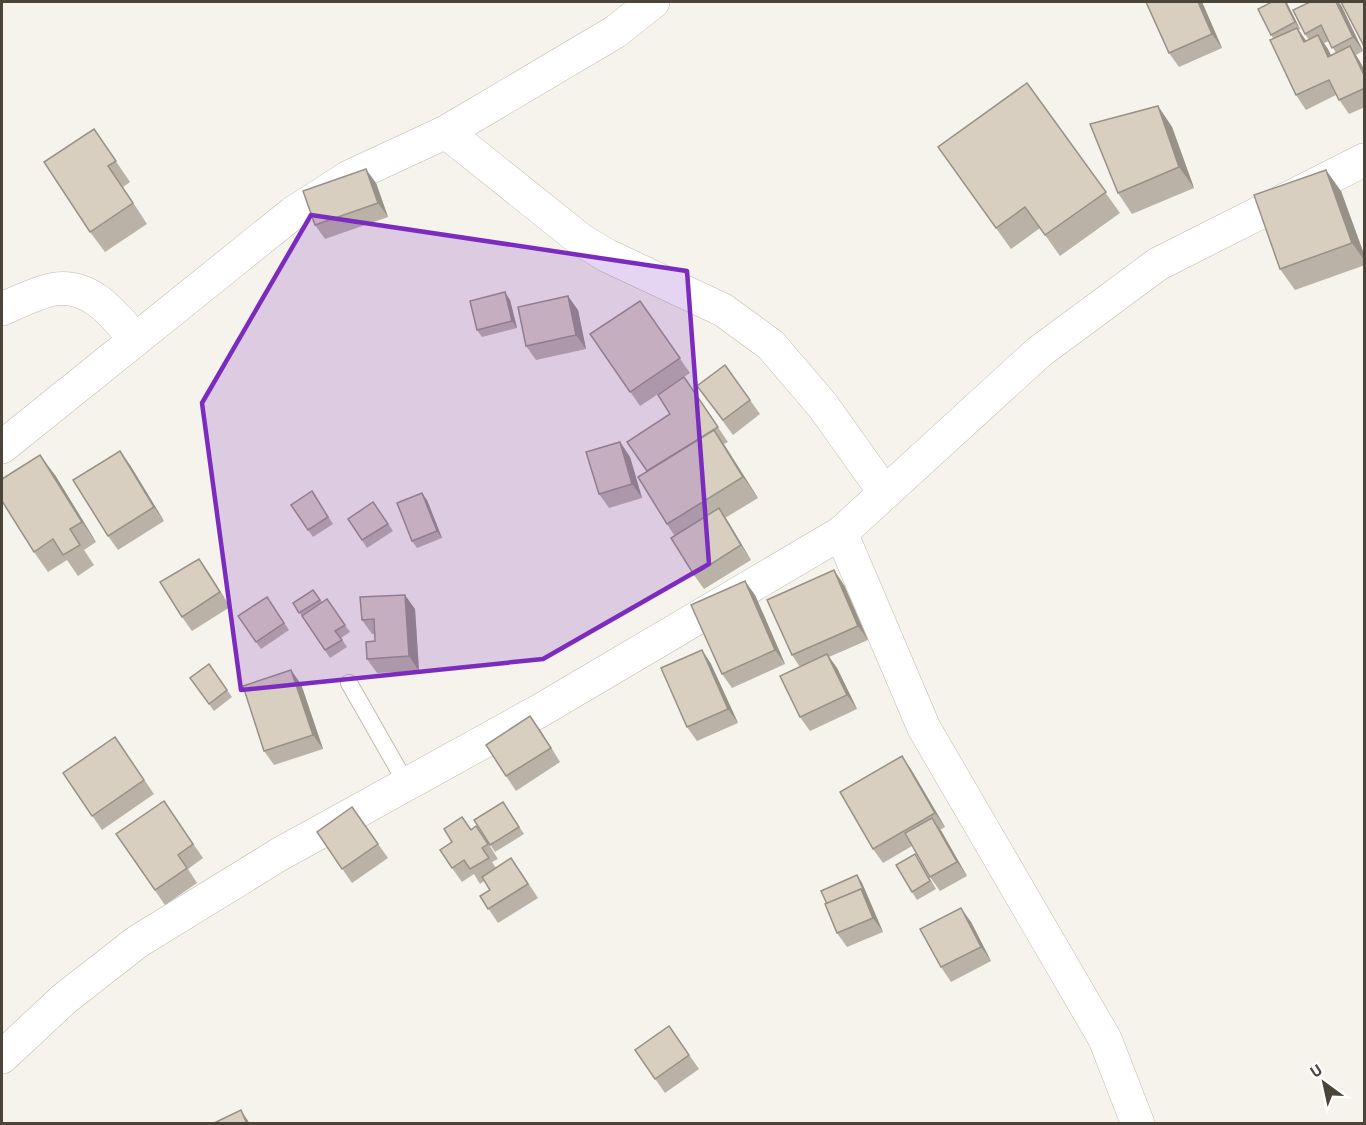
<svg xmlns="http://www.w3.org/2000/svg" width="1366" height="1125" viewBox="0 0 1366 1125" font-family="'Titillium Web',sans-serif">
<rect width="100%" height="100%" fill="#f6f3ec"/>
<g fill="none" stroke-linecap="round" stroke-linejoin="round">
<defs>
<path id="service" d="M349,683L406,783"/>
<g id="minor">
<path d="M446,132L581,240L608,256L723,310L771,345L823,406L885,493"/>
<path d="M2,309C16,303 40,291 55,289C92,284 114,315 135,339"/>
<path d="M2,447L293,213L349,177L446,132L615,32L653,2"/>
<path d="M841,533L924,728L1105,1039L1138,1124"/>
<path d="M2,1057L64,999L137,942L280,854L541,710L841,533L1039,352L1158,264L1364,160"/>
</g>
</defs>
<!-- service casing -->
<use href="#service" stroke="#c2bbae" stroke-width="18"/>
<!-- minor casing -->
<use href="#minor" stroke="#c2bbae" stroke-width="34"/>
<!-- service -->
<use href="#service" stroke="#fff" stroke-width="16"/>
<!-- minor -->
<use href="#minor" stroke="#fff" stroke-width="33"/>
</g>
<!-- wall -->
<g fill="#bab2a6" fill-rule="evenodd">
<path d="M1146,2H1202L1222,48L1179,67L1169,53Z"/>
<path d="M1287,3L1300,29L1299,30L1306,41L1309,40L1305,34L1341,5L1363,51L1356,55L1365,71V107L1349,114L1336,95L1306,110L1296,95L1274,39L1271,35ZM1329,41L1336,53L1331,55L1324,43Z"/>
<path d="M1027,83L1120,213L1060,256L1040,228L1011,249L938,147Z"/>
<path d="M1158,106L1172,127L1194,188L1132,214L1118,193Z"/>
<path d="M94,129L130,182L123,187L147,224L105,252L90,232Z"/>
<path d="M376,183L388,217L325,239L315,225Z"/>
<path d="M1341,191L1365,257V265L1295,290L1280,269Z"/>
<path d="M510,300L517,328L482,337L477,330Z"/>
<path d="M640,301L690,373L640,406L590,334Z"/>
<path d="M578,310L586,349L536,360L526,346Z"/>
<path d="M725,365L760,414L733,435L697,386Z"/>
<path d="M684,377L728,442L724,444L758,498L725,518L751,560L704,589L694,575L674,535L667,524L670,414Z"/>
<path d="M620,442L630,457L642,498L609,508L599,494Z"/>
<path d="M130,465L164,521L118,550L108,536Z"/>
<path d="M55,475L96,542L84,550L94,565L78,576L67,560L48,572L34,552Z"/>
<path d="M312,491L333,524L313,537L291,505Z"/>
<path d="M427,500L442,538L417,548L412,541Z"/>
<path d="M373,502L393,531L367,548L348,519Z"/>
<path d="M199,559L230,607L192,631L182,617Z"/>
<path d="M844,585L868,640L829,657L837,668L857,709L810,731L800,717V667L792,655Z"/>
<path d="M313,590L322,602L327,599L350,632L341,638L347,647L330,658L293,603Z"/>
<path d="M755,595L785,664L732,688L722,674Z"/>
<path d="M267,597L289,630L261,649L238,616Z"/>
<path d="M415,609L419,671L377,673L367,659L375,641V634H372L362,620Z"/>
<path d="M702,650L711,664L738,723L697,741L687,727Z"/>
<path d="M209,664L232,697L214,711L190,678Z"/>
<path d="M301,684L323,749L274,765L264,751Z"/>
<path d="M540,730L560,762L516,791L506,776Z"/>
<path d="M115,737L154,794L102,830L63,773Z"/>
<path d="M902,756L912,771L945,827L940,830L967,876L940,891L930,877L912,846L883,863L873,849Z"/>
<path d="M164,801L203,858L188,869L197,883L165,905L116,834Z"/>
<path d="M503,802L524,834L495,852L474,820Z"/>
<path d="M352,807L388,858L352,883L317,832Z"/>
<path d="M462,817L471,829L476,826L486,840L498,859L492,862L496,868L521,872L538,898L498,923L480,896L490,890L484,881L480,884L474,874L462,882L452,868V842Z"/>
<path d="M920,861L936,889L917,900L912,892Z"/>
<path d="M857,875L862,883L883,932L847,947L837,933Z"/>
<path d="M971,922L991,961L951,982L941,967Z"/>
<path d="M669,1026L699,1069L665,1093L635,1050Z"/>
</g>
<!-- shaded-wall -->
<g fill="#979187">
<path d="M1198,2H1202L1222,48L1212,34Z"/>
<path d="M1285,2L1287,3L1300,29L1295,22Z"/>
<path d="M1336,2H1338L1341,5L1363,51L1353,37Z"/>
<path d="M1297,28L1307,42H1304Z"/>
<path d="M1318,35L1328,49L1338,71L1328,57Z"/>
<path d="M1350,46L1359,60L1365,71V77Z"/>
<path d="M1158,106L1172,127L1194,188L1179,167Z"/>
<path d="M366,169L376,183L388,217L378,203Z"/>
<path d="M1326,170L1341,191L1365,257V261L1352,243Z"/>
<path d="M505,292L510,300L517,328L512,321Z"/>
<path d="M568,296L578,310L586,349L576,335Z"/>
<path d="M714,430L728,451L758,498L743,477Z"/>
<path d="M620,442L630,457L642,498L632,484Z"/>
<path d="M120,451L130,465L164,521L154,507Z"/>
<path d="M40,455L55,475L96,542L82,522Z"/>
<path d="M422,493L427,500L442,538L437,531Z"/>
<path d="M719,508L729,523L751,560L741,545Z"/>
<path d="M199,559L209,573L230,607L220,592Z"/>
<path d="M834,570L844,585L868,640L858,626Z"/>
<path d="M745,581L755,595L785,664L775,650Z"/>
<path d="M405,595L415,609L419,671L409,656Z"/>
<path d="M702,650L711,664L738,723L728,709Z"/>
<path d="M827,654L837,668L857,709L847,695Z"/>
<path d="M291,670L301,684L323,749L313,735Z"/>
<path d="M530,716L540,730L560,762L551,748Z"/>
<path d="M902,756L912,771L945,827L935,813Z"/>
<path d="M932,818L942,832L967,876L957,862Z"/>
<path d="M857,875L862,883L883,932L873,918L861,889Z"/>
<path d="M961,908L971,922L991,961L981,947Z"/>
<path d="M241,1110L250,1124H247Z"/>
</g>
<!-- building -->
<g fill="#d8cfc1" stroke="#979187" stroke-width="1.5">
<path d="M1146,2H1198L1212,34L1169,53Z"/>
<path d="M1272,2H1285L1295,22L1271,35L1258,9Z"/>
<path d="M1310,2H1336L1353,37L1332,48L1321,25L1305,34L1293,10Z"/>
<path d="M1341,2H1365V48Z"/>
<path d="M1297,28L1304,42L1318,35L1328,57L1350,46L1365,77V88L1339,100L1329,80L1296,95L1270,40Z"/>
<path d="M1027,83L1106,192L1045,235L1025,207L996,228L938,147Z"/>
<path d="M1158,106L1179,167L1118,193L1090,124Z"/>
<path d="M94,129L116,161L108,166L133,203L90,232L44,162Z"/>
<path d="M366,169L378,203L315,225L303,191Z"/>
<path d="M1326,170L1352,243L1280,269L1254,195Z"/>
<path d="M505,292L512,321L477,330L470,301Z"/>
<path d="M568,296L576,335L526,346L518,307Z"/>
<path d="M640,301L680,358L630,392L590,334Z"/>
<path d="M725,365L750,400L723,420L697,386Z"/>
<path d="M684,377L718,427L647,471L627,442L670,414L658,395Z"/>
<path d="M714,430L743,477L667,524L638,477Z"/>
<path d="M620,442L632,484L599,494L586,452Z"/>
<path d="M120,451L154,507L108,536L73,480Z"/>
<path d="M40,455L82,522L70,529L80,545L63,555L53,539L34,552L2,501V479Z"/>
<path d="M312,491L328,517L308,530L291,505Z"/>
<path d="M422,493L437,531L412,541L397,503Z"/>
<path d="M373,502L388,524L362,540L348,519Z"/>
<path d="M719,508L741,545L694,575L671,538Z"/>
<path d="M199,559L220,592L182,617L160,582Z"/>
<path d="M834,570L858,626L792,655L767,600Z"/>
<path d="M745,581L775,650L722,674L691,605Z"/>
<path d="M313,590L320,600L299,613L293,603Z"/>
<path d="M405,595L409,656L367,659L366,642L375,641L374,619L362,620L360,597Z"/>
<path d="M267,597L284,623L256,642L238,616Z"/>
<path d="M327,599L345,625L335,631L342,640L325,650L302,616Z"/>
<path d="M702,650L728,709L687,727L661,668Z"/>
<path d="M827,654L847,695L800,717L780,676Z"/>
<path d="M209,664L227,690L209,704L190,678Z"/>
<path d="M291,670L313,735L264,751L243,686Z"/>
<path d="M530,716L551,748L506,776L486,745Z"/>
<path d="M115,737L144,780L92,816L63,773Z"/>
<path d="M902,756L935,813L873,849L840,792Z"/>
<path d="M164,801L193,844L178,855L187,868L155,890L116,834Z"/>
<path d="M503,802L519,827L490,845L474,820Z"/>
<path d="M352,807L378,844L342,869L317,832Z"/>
<path d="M462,817L471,830L476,826L488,844L482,848L489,858L470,869L464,860L452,868L440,850L452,842L444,829Z"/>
<path d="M932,818L957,862L930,877L905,833Z"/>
<path d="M915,854L930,881L912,892L896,865Z"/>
<path d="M511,858L528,884L488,909L480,896L490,890L482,877Z"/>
<path d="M857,875L866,896L861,889L827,904L821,891Z"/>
<path d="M861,889L873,918L837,933L825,904Z"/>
<path d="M961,908L981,947L941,967L920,929Z"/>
<path d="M669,1026L689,1055L655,1079L635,1050Z"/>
<path d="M241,1110L247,1124H212Z"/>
</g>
<!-- marked area -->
<path fill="#7b2cbf" fill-opacity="0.2" stroke="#7b2cbf" stroke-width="4.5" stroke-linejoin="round" d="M311,215L687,271L709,564L543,659L241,690L202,403Z"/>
<!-- border -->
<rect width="1366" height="1125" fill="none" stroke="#4b4439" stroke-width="6"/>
<!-- north arrow -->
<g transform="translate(1324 1083) rotate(327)" stroke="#ffffff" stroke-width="4.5" paint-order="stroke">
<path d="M0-4.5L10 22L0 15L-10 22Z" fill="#4b4439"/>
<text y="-9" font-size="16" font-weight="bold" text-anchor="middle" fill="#4b4439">U</text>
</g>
</svg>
